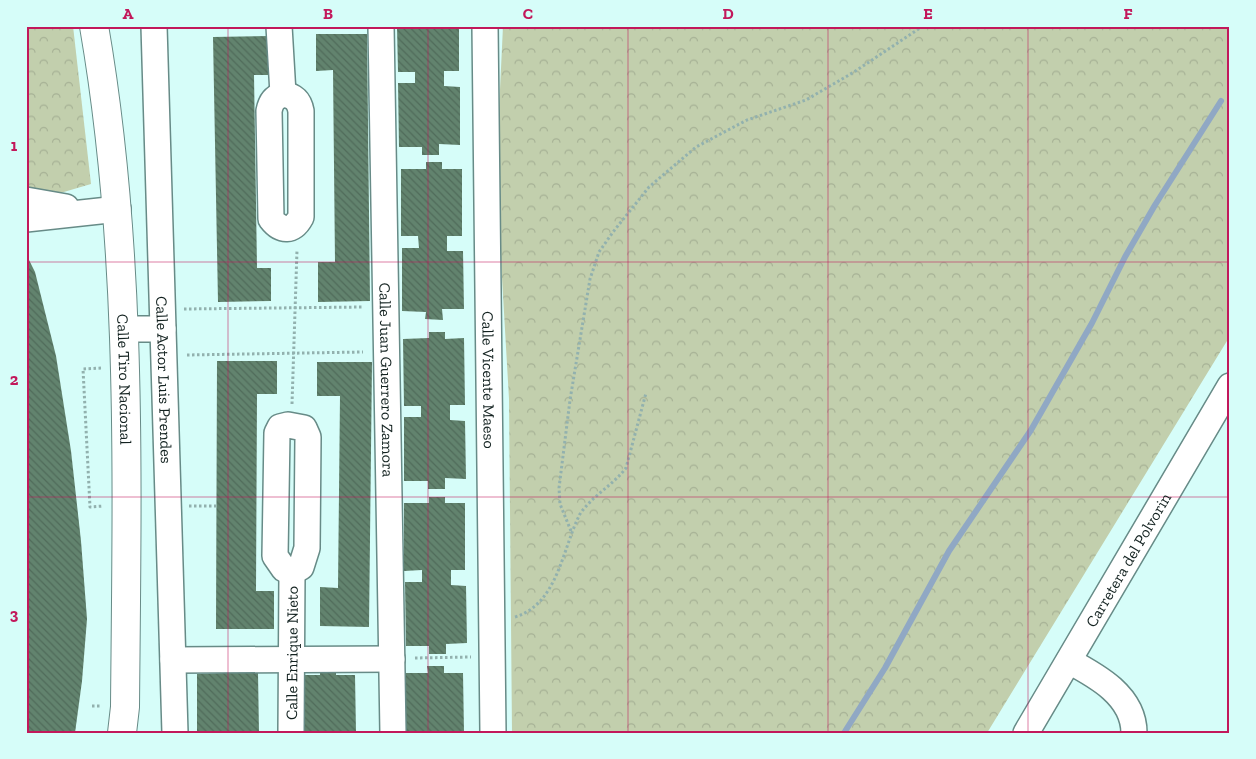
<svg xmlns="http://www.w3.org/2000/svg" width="1256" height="759" viewBox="0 0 1256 759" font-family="'Zilla Slab',serif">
<defs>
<pattern id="forest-crowns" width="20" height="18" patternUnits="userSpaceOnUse" patternTransform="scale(1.25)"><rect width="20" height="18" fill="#c2cfad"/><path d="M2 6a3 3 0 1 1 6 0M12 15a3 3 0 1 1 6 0" fill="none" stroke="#a6b195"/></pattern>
<pattern id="building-back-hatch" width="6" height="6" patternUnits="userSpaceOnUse" patternTransform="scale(1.25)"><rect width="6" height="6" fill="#62836e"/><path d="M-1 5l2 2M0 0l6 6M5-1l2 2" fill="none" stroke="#506b5a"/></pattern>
</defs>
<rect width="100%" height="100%" fill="#d6fdf9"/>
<!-- forest -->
<g fill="url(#forest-crowns)">
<path d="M26,26H73L91,184L40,199L26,193Z"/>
<path d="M503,26H1230V336L987,733H512L509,399L496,174Z"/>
</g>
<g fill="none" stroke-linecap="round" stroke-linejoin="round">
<!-- stream -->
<path stroke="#90a8c4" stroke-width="6" d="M844,733L885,668L949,551L1031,430L1092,323L1125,257L1155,205L1221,101"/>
</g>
<!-- building -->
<g fill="url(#building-back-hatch)">
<path d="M397,26H459V71H444V86L460,87V145L439,144V155H422V147H399L398,83H415V72H398Z"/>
<path d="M316,34H367L370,301L318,302V262H335L333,70L316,71Z"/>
<path d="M270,36L271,75H254L257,268H271V301L218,302L213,37Z"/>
<path d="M426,162H442V169H462V236H447V251H463L464,309H442L443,320L425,319L426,312L402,311V248H419L418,236H401V169H426Z"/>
<path d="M26,254L35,272L56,356L71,451L81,541L87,619L82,681L75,733H26Z"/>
<path d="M429,332H445V339L464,338L465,405H450V420L465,421L466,479L445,478V489H428V481H404V417H421V406H404L403,339L429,338Z"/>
<path d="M217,361H277V394H257L256,591H274V629H216Z"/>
<path d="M317,362H372L369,627L320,626V587L338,588L340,396H317Z"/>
<path d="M429,497H445V503H465V570H451V585L466,586L467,643L446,644V654H429V646H406L405,582H422V570L404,571V503H429Z"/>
<path d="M427,666H444V673H463L464,733H402V673H428Z"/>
<path d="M223,667H239V673H258L259,733H197V674L223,673Z"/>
<path d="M320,668H336V675H355L356,733H295L294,675H320Z"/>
</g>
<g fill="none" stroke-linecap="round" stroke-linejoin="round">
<defs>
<g id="minor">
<path id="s1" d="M154,26L175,733"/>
<path d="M279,26L283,94"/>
<path id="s2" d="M381,26L393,733"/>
<path id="s3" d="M485,26L493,733"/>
<path d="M283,94C294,96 299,100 301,111V217C293,232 281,232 271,219L269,111C271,101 274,98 283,94Z"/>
<path d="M26,200L66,207"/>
<path d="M26,219L118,209"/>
<path d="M125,329H163"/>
<path d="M288,425L304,428L308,437L307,548L301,567L292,572L284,569L275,556L277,433L280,427Z"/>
<path d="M173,660L392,659"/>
<path d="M1069,661C1097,676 1134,696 1134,733"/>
<path id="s4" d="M291,733L292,572"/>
<path id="s5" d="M1026,733L1230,386"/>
</g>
<g id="major">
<path id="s6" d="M94,26C133,251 127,479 125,707L122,733"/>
</g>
</defs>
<!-- minor casing -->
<use href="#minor" stroke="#678b87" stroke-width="28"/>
<!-- major casing -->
<use href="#major" stroke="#678b87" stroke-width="30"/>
<!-- path -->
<g stroke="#92b1ae" stroke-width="3" stroke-dasharray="2.5 2.5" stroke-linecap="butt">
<path d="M184,309L363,307"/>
<path d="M187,355L363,352"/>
<path d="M101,368L83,369L90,507L103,506"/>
<path d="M292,404L297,250"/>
<path d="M189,506H216"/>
<path d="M571,531L560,504L559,488L570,400L590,279L599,252L613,232L649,187L696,147L747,120L806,100L854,72L923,26"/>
<path d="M515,617C558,604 562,549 580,514C592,496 612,486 626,468L646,393"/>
<path d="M415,658L471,657"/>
<path d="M92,706H100"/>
</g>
<!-- minor -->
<use href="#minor" stroke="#fff" stroke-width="25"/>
<!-- major -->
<use href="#major" stroke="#fff" stroke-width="28"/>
</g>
<!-- grid -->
<path fill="none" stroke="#c2185b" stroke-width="1" stroke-opacity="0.55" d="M228,26V733M428,26V733M628,26V733M828,26V733M1028,26V733M26,262H1230M26,497H1230"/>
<g text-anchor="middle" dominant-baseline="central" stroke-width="5" stroke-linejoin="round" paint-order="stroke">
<!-- street labels -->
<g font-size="16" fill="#132220" stroke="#d6fdf9">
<text stroke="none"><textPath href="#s6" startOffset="355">Calle Tiro Nacional</textPath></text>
<text stroke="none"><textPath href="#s3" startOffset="354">Calle Vicente Maeso</textPath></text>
<text stroke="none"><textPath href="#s1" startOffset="354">Calle Actor Luis Prendes</textPath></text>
<text stroke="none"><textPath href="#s2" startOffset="354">Calle Juan Guerrero Zamora</textPath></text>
<text stroke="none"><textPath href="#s5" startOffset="201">Carretera del Polvorin</textPath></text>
<text stroke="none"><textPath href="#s4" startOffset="80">Calle Enrique Nieto</textPath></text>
</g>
</g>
<!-- border -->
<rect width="1256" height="759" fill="none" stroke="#d6fdf9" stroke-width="55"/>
<rect x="28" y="28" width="1200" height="704" fill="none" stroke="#c2185b" stroke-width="2"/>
<g font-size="16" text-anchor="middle" font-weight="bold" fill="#c2185b">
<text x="128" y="19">A</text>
<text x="328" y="19">B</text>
<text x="528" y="19">C</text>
<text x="728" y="19">D</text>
<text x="928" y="19">E</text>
<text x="1128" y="19">F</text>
<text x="14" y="151">1</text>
<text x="14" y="385">2</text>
<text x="14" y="620">3</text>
</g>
</svg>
